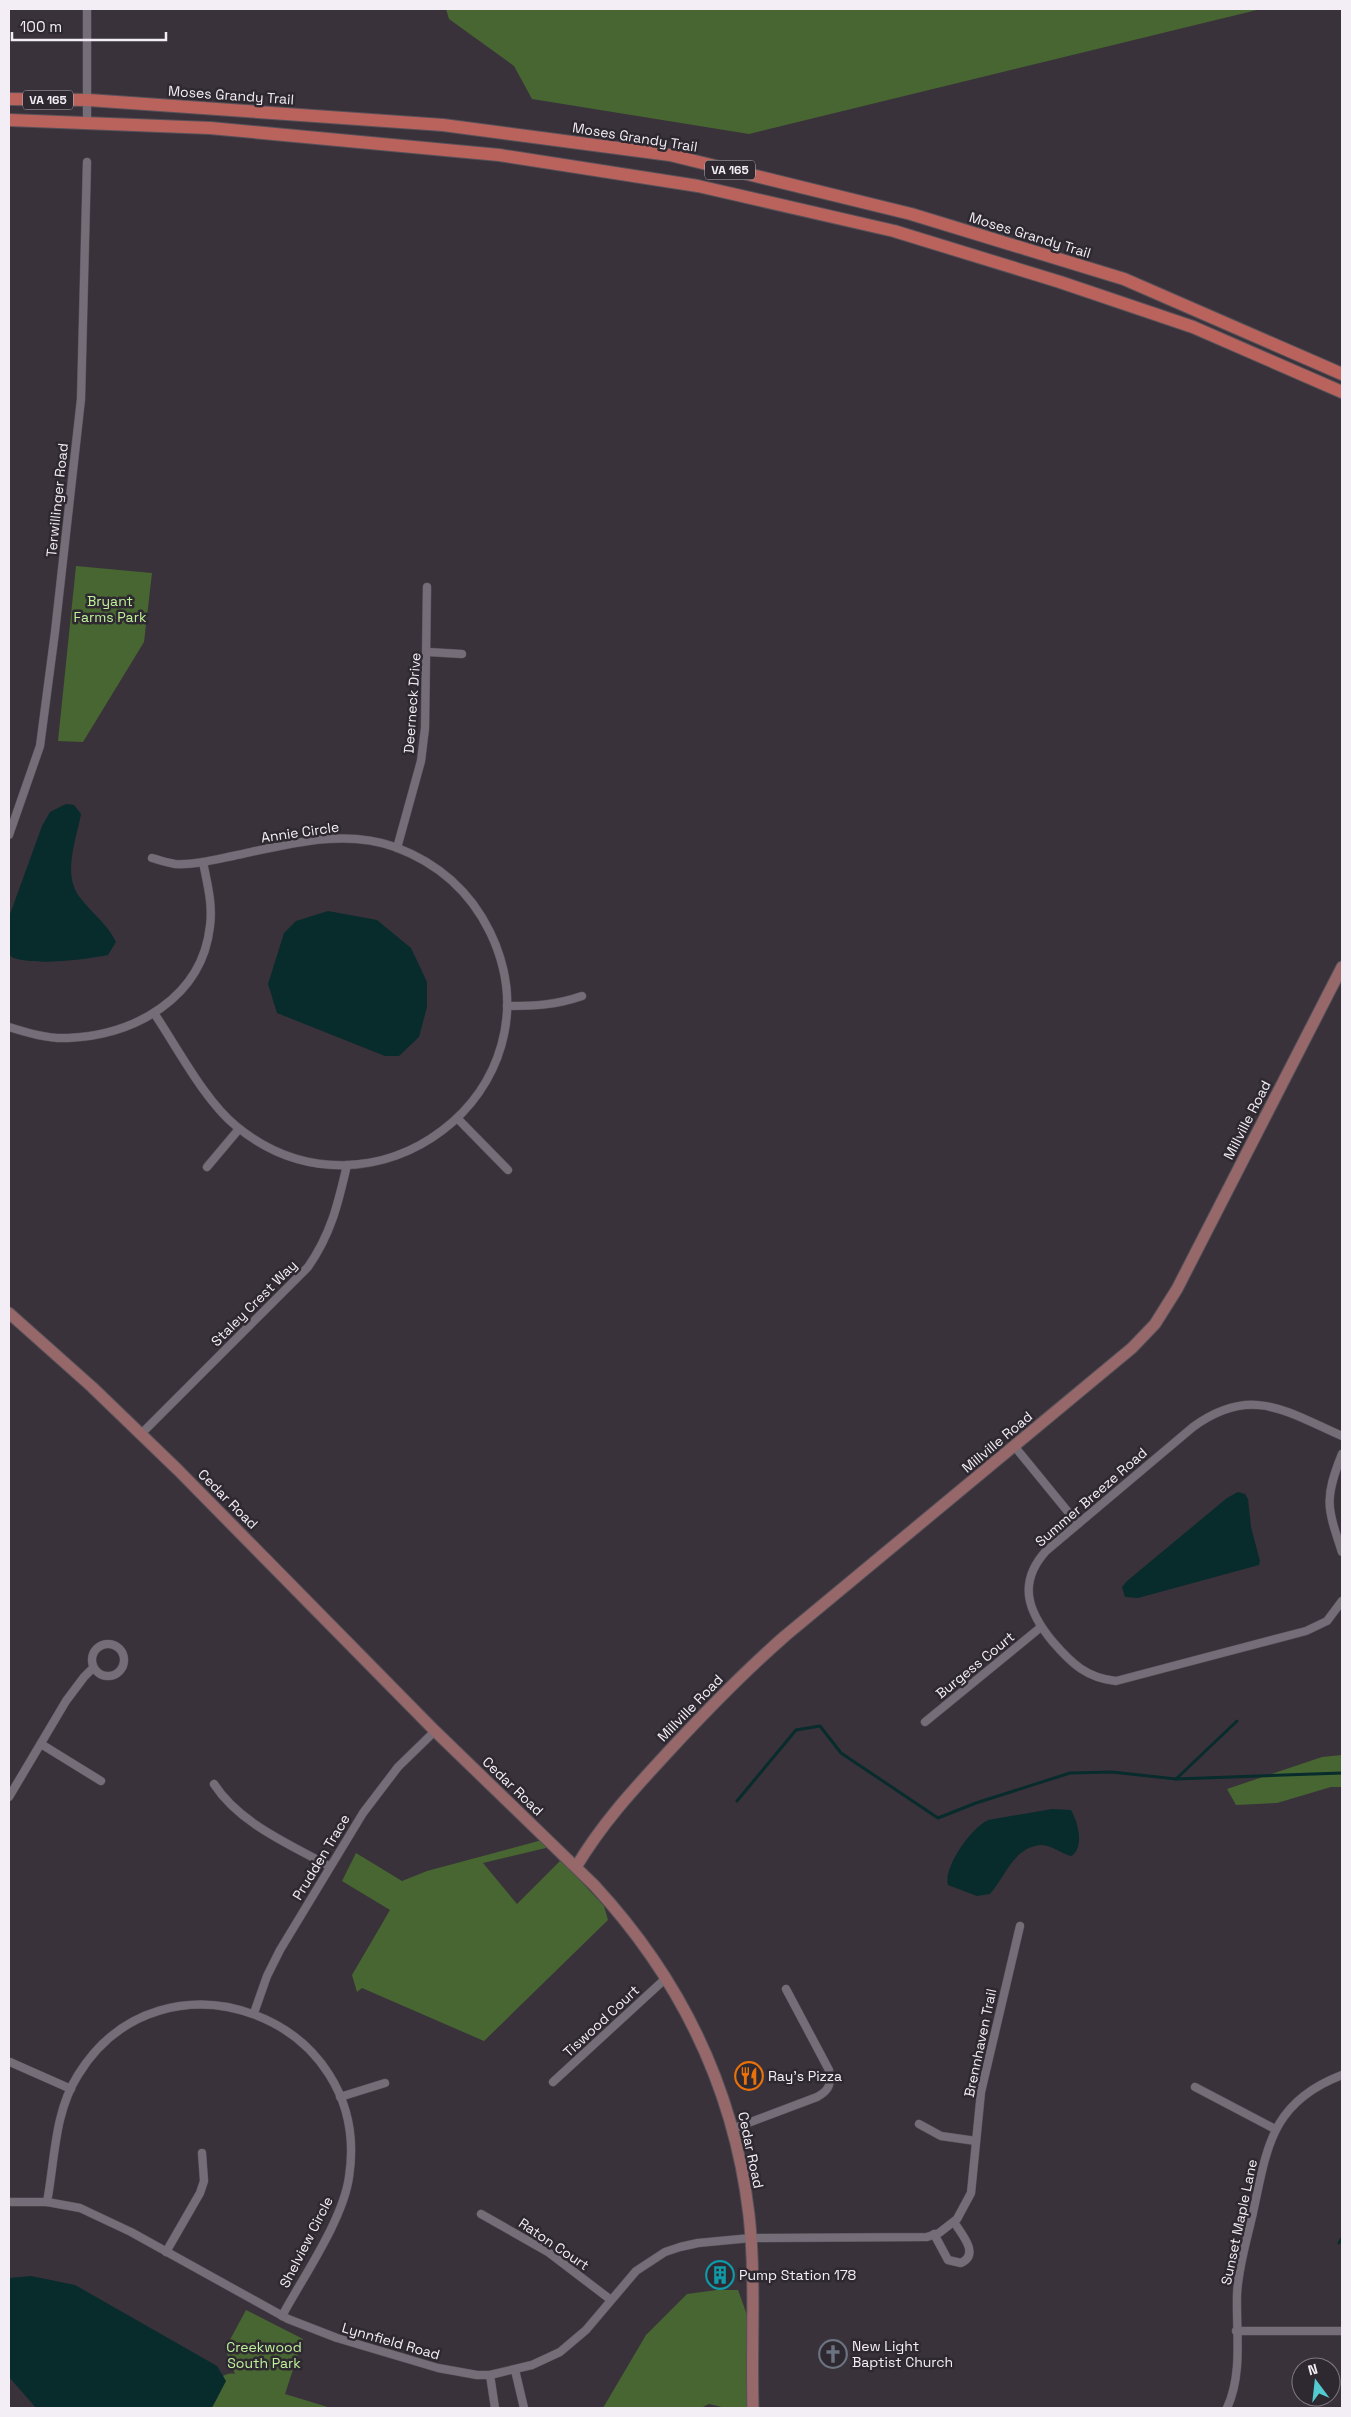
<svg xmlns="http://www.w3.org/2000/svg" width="1351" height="2417" viewBox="0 0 1351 2417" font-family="'Space Grotesk',sans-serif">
<rect width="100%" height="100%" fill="#39323b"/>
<!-- green -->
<g fill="#486631">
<path d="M446,9H1261L749,134L532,99L514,66L449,19Z"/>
<path d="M76,566L152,573L144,642L83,742L58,741Z"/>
<path d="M1342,1755V1787H1331L1277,1803L1236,1805L1227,1789L1322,1757Z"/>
<path d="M542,1840L550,1847L483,1863L517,1904L561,1860L604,1906L608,1920L484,2041L362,1988L357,1992L352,1975L390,1910L342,1881L356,1853L402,1881L427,1871Z"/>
<path d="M717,2290H738L755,2337L751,2408H726L709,2404L701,2408H603L646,2335L687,2294Z"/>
<path d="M246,2310L303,2339L285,2394L331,2408H197C205,2397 218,2370 235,2374L225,2349Z"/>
</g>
<!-- water -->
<g fill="#082b2c">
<path d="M66,804L74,805L81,814C76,841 61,877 82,900C94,915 108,925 116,942L108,955C83,960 34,966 11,957L9,952V917L42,826L50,812Z"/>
<path d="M328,911L377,920L411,948L427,982V1007L419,1037L399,1056H385L277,1013L268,984L284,933L296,921Z"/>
<path d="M1238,1492L1245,1494L1248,1499L1251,1527L1260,1561L1259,1565L1138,1598L1125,1597L1122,1587L1127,1581L1227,1498Z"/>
<path d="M1052,1809L1071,1810C1078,1822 1085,1848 1071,1856C1062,1854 1051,1845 1042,1845C1014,1846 1005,1877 990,1894L977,1896L948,1885C943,1867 972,1827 988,1820Z"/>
<path d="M31,2276L75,2285L217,2366L226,2381L213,2406L211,2408H36L9,2377V2278Z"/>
</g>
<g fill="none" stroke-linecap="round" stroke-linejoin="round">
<!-- stream -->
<g stroke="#082b2c" stroke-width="3">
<path d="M1176,1779L1237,1721"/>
<path d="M737,1801L796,1730L820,1726L841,1753L938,1818L976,1803L1070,1773L1112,1772L1176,1779L1342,1773"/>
<path d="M1339,2243L1342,2238"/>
</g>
<defs>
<g id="street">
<path d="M87,9V121"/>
<path d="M428,652L462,654"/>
<path d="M9,835L40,746L55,632L81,399L87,162"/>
<path d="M397,848L421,761L425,728L427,587"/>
<path d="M152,858C159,860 168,863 175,864C194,865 214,860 233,856C285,845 343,828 395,847C438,863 470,891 490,932C566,1090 372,1238 236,1126C205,1101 177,1047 154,1013"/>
<path d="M507,1006C535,1006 556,1005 582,996"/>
<path d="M9,1027C28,1033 48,1039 68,1038C135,1035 202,998 210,926C213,904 207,883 203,862"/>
<path d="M458,1119L508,1170"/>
<path d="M207,1167L239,1129"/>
<path d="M141,1434L308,1267C331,1234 338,1204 347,1165"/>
<path d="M1342,1436C1285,1411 1251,1385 1193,1427L1046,1551C1017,1583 1028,1612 1053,1642C1072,1664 1087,1678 1116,1681L1306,1631L1327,1621L1342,1601"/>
<path d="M1015,1447L1078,1524"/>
<path d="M1342,1454C1324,1499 1327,1507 1342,1552"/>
<circle cx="108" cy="1660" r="16"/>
<path d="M925,1722L1041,1627"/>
<path d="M41,1744L101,1781"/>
<path d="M214,1784C239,1823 289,1844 329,1866"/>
<path d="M9,1797L66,1701L84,1677L93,1668"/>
<path d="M254,2013L267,1976L280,1950L363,1813L398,1767L435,1731"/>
<path d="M10,2062L71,2089"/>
<path d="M553,2082L665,1979"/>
<path d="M1195,2087L1275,2129"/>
<path d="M340,2097L385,2083"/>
<path d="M919,2124L941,2136L976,2141"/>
<path d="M732,2129L817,2097C830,2090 831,2084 829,2070L786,1989"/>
<path d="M9,2202H47L80,2208L131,2232L288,2319L337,2338L438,2368L477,2375H490L532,2365L560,2352L586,2330L636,2271L665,2252L680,2247L698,2243L751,2238L927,2237L939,2233L957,2219L971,2193L981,2092L1020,1926"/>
<path d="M47,2202C55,2160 54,2113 78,2075C162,1938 374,2017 349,2177C343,2220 303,2277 282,2316"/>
<path d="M481,2214L548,2252L611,2300"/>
<path d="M934,2234L948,2260L961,2263C980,2254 962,2235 954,2222"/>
<path d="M166,2252L200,2193L204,2181L202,2153"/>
<path d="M1236,2331H1342"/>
<path d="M515,2370L524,2408"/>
<path d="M490,2375L495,2408"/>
<path d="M1227,2408C1243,2374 1236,2332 1237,2295C1238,2269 1246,2243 1252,2217C1267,2150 1269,2103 1342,2075"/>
</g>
<g id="secondary">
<path d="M9,1313L92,1387L178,1470L435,1731L594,1885C680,1978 734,2089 749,2215C756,2279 751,2344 753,2408"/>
<path d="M576,1867C603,1822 633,1790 669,1751C706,1711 744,1672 785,1636L1132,1348L1155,1324L1177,1289L1342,967"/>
</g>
<g id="primary">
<path d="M9,99L88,100L443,125L670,155L911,214L1124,279L1342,374"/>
<path d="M9,120L210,128L499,155L698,186L894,231L1060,282L1193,327L1342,392"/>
</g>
</defs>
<!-- street casing -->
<use href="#street" stroke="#575159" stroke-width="9"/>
<!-- secondary casing -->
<use href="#secondary" stroke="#575159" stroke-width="13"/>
<!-- primary casing -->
<use href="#primary" stroke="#575159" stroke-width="14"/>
<!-- street -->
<use href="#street" stroke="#756d78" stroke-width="8"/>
<!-- secondary -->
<use href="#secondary" stroke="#97686a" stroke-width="11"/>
<!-- primary -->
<use href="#primary" stroke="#b9635c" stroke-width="12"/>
</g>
<!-- icons -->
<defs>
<symbol id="restaurant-ring" viewBox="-11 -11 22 22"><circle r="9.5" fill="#2e2831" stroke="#e8710a" stroke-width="1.5"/><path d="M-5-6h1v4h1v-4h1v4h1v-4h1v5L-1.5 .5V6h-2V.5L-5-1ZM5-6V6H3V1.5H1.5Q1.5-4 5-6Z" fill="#e8710a"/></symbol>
<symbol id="building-ring" viewBox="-11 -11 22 22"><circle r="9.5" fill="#2e2831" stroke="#0f9aa8" stroke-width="1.5"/><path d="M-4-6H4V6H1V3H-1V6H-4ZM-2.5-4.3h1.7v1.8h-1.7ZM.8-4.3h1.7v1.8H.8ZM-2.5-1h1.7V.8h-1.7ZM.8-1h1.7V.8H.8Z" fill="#0f9aa8"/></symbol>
<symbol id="church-ring" viewBox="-11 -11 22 22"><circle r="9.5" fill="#2e2831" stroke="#6b7280" stroke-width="1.5"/><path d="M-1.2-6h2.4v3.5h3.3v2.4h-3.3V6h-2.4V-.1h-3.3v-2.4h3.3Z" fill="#6b7280"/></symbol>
</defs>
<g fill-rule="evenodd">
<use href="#restaurant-ring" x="733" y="2060" width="32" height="32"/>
<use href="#building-ring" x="704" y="2259" width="32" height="32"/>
<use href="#church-ring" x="817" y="2338" width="32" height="32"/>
</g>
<g text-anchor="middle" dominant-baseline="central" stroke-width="5" stroke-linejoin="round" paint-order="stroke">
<!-- shield labels -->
<g fill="#2e2831" stroke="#b8b3ba" stroke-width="1">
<rect x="23" y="90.5" width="50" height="19" rx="4"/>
<rect x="705" y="160.5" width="50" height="19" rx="4"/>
</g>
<g font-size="12" font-weight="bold" fill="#f3eef5">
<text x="48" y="100">VA 165</text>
<text x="730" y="170">VA 165</text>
</g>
<!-- street labels -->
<g font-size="14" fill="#f3eef5" stroke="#2e2831">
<text transform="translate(231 95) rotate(4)">Moses Grandy Trail</text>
<text transform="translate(635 137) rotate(9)">Moses Grandy Trail</text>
<text transform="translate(1030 235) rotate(17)">Moses Grandy Trail</text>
<text transform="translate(57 500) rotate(-84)">Terwillinger Road</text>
<text transform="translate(412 703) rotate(-86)">Deerneck Drive</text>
<text transform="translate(300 832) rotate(-8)">Annie Circle</text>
<text transform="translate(1247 1120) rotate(-63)">Millville Road</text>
<text transform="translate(254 1303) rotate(-45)">Staley Crest Way</text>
<text transform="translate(997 1442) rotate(-40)">Millville Road</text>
<text transform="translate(1091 1497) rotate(-41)">Summer Breeze Road</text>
<text transform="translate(228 1499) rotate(45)">Cedar Road</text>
<text transform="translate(975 1665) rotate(-39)">Burgess Court</text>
<text transform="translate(690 1708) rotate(-46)">Millville Road</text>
<text transform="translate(513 1786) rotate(44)">Cedar Road</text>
<text transform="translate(321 1857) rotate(-59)">Prudden Trace</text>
<text transform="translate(601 2021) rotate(-43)">Tiswood Court</text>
<text transform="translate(980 2043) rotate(-78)">Brennhaven Trail</text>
<text transform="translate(751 2150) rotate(78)">Cedar Road</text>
<text transform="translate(1239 2222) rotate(-78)">Sunset Maple Lane</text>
<text transform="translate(306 2242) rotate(-63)">Shelview Circle</text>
<text transform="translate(554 2244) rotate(34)">Raton Court</text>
<text transform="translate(391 2341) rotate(16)">Lynnfield Road</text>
</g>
<!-- park labels -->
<g font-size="14" fill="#bef198" stroke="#2e2831">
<text x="110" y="601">Bryant<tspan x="110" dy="16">Farms Park</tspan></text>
<text x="264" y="2347">Creekwood<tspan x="264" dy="16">South Park</tspan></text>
</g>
<!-- poi labels -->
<g font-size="14" fill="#f3eef5" stroke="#2e2831" text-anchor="start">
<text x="768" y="2076">Ray's Pizza</text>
<text x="739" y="2275">Pump Station 178</text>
<text x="852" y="2346">New Light<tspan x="852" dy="16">Baptist Church</tspan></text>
</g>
</g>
<!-- border -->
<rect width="1351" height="2417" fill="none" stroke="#f3eef5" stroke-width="20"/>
<!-- north arrow -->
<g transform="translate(1316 2382) rotate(345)"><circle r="24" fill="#2e2831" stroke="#7d777f"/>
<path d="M0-4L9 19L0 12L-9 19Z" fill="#52ccd0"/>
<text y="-8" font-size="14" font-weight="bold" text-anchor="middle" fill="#f3eef5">N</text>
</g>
<!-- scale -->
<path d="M12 32v8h154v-8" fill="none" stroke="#f3eef5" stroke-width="2.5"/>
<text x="20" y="32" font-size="15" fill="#f3eef5" stroke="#2e2831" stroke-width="4" paint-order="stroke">100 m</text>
</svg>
